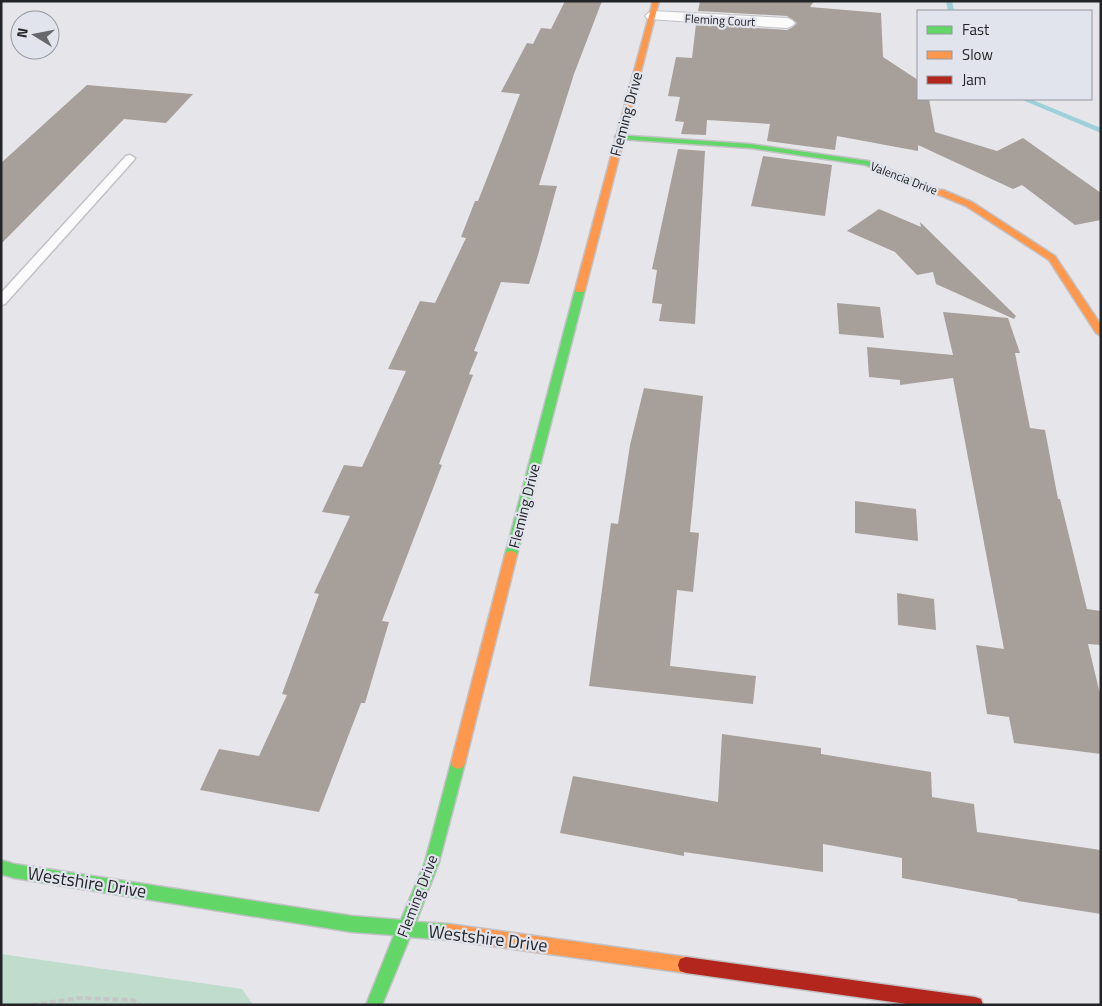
<svg xmlns="http://www.w3.org/2000/svg" width="1102" height="1006" viewBox="0 0 1102 1006" font-family="'Titillium Web',sans-serif">
<rect width="100%" height="100%" fill="#e5e5ea"/>
<!-- green -->
<path fill="#c0dccc" d="M1,954L242,989L253,1005H1Z"/>
<g fill="none" stroke-linecap="round" stroke-linejoin="round">
<!-- stream -->
<g fill="#9dd0d8" fill-rule="evenodd">
<path d="M946,1H952L954,11H948Z"/>
<path d="M1020,99H1030L1101,128V133Z"/>
</g>
</g>
<!-- building -->
<g fill="#a7a09a">
<path d="M565,1H602L574,74L539,185L557,186L538,255L529,284L501,282L474,351L478,352L469,374L473,375L439,464L442,465L382,621L389,622L365,703H361L319,812L200,790L219,749L259,756L287,695L282,694L319,594L314,593L350,516L322,512L344,465L362,467L406,371L388,369L420,301L435,303L466,238L461,237L475,201H478L520,94L501,92L527,43L533,44L541,28L551,29Z"/>
<path d="M700,1H814L810,7L881,13L883,57L918,80V99H929L935,132L997,151L1023,138L1101,193V220L1075,225L1022,185L1013,189L918,145V151L837,136L835,150L767,141L770,124L707,120L706,135L681,134L684,122L675,121L680,97L668,96L676,57L692,58L696,24L787,30L793,27L797,23L787,16L698,11Z"/>
<path d="M87,85L193,94L166,123L124,119L1,244V163Z"/>
<path d="M678,149L705,151L695,324L659,321L662,304L652,303L657,270L652,269Z"/>
<path d="M763,156L832,165L825,216L751,206Z"/>
<path d="M879,209L921,227L920,222L1016,316L1014,319L936,284L933,272L917,275L895,252L847,231Z"/>
<path d="M837,303L880,307L884,338L839,334Z"/>
<path d="M943,312L1008,318L1020,353H1015L1030,428L1045,430L1058,499H1060L1087,609L1101,611V645L1088,644L1101,698V754L1014,743L1009,717L987,714L976,645L1004,649L953,378L900,385V380L869,377L867,347L953,355Z"/>
<path d="M644,388L703,396L690,532L699,533L693,592L677,590L670,666L756,676L753,704L589,686L611,523L618,524L630,445Z"/>
<path d="M855,501L916,509L918,541L855,533Z"/>
<path d="M897,593L934,599L936,630L898,625Z"/>
<path d="M722,734L821,748V754L931,772L932,797L974,804L977,832L1101,850V914L1018,901L1017,899L902,878V858L823,844V872L684,852V856L560,833L573,776L718,802Z"/>
</g>
<g fill="none" stroke-linecap="round" stroke-linejoin="round">
<defs>
<path id="lane" d="M130,155L135,158L134,160L5,304L1,305V293L126,156Z"/>
<path id="street" d="M653,11L787,18L792,20L795,23L792,26L787,28L648,19L645,16L648,13Z"/>
<g id="fast">
<path d="M616,135L750,144L868,161L944,192L937,194L866,165L750,148L619,139L615,137Z"/>
<path d="M580,287L585,290L517,555L515,558H507L505,555L575,290Z"/>
<path d="M458,757L463,759L465,763L439,862L416,922L448,924L454,927L456,932L454,937L448,940L410,937L382,1005H366L394,935L352,932L14,878L1,874V860L14,864L352,916L401,920L425,862L451,763L453,759Z"/>
</g>
<g id="slow">
<path d="M653,1H659L585,290L583,292H577L575,290Z"/>
<path d="M937,190H943L972,202L1055,256L1101,325V336L1096,333L1049,260L966,206L937,194Z"/>
<path d="M511,551L515,552L517,555L465,763L463,767L458,769L453,767L451,763L505,555L507,552Z"/>
<path d="M448,924L686,957L692,959L694,965L692,971L686,973L448,940L442,937L440,932L442,927Z"/>
</g>
<path id="jam" d="M686,957L975,997L981,999L983,1005H914L686,973L680,971L678,965L680,959Z"/>
</defs>
<!-- lane casing -->
<use href="#lane" stroke="#c2c2c6" stroke-width="3"/>
<!-- street casing -->
<use href="#street" stroke="#c2c2c6" stroke-width="2"/>
<!-- fast casing -->
<use href="#fast" stroke="#c2c2c6" stroke-width="3"/>
<!-- slow casing -->
<use href="#slow" stroke="#c2c2c6" stroke-width="3"/>
<!-- jam casing -->
<use href="#jam" stroke="#c2c2c6" stroke-width="3"/>
<!-- path -->
<path stroke="#c5c6c8" stroke-width="4" stroke-dasharray="6 3" stroke-linecap="butt" d="M32,1005L79,998L133,1000L140,1005"/>
<!-- lane -->
<use href="#lane" fill="#fbfbfc" fill-rule="evenodd"/>
<!-- street -->
<use href="#street" fill="#fbfbfc" fill-rule="evenodd"/>
<!-- fast -->
<use href="#fast" fill="#63d668" fill-rule="evenodd"/>
<!-- slow -->
<use href="#slow" fill="#ff974d" fill-rule="evenodd"/>
<!-- jam -->
<use href="#jam" fill="#b3261e" fill-rule="evenodd"/>
</g>
<g text-anchor="middle" dominant-baseline="central" stroke-width="4.5" stroke-linejoin="round" paint-order="stroke">
<!-- far-street labels -->
<g font-size="12" fill="#232427" stroke="#e2e4ed">
<text transform="translate(720 20) rotate(3)">Fleming Court</text>
<text transform="translate(904 178) rotate(21)">Valencia Drive</text>
</g>
<!-- street labels -->
<g font-size="15" fill="#232427" stroke="#e2e4ed">
<text transform="translate(626 114) rotate(-75)">Fleming Drive</text>
<text transform="translate(524 506) rotate(-76)">Fleming Drive</text>
<text transform="translate(417 896) rotate(-69)">Fleming Drive</text>
</g>
<!-- near-street labels -->
<g font-size="18" fill="#232427" stroke="#e2e4ed">
<text transform="translate(87 882) rotate(9)">Westshire Drive</text>
<text transform="translate(488 938) rotate(7)">Westshire Drive</text>
</g>
</g>
<!-- border -->
<rect width="1102" height="1006" fill="none" stroke="#232427" stroke-width="5"/>
<!-- legend -->
<rect x="917" y="10" width="175" height="90" fill="#e2e4ed" stroke="#96979e"/>
<rect x="927" y="26" width="25" height="8" fill="#63d668" stroke="#96979e"/>
<text x="962" y="35" font-size="15" fill="#232427">Fast</text>
<rect x="927" y="51" width="25" height="8" fill="#ff974d" stroke="#96979e"/>
<text x="962" y="60" font-size="15" fill="#232427">Slow</text>
<rect x="927" y="76" width="25" height="8" fill="#b3261e" stroke="#96979e"/>
<text x="962" y="85" font-size="15" fill="#232427">Jam</text>
<!-- north arrow -->
<g transform="translate(35 35) rotate(280)"><circle r="24" fill="#e2e4ed" stroke="#96979e"/>
<path d="M0-4L9 19L0 12L-9 19Z" fill="#67686b"/>
<text y="-8" font-size="14" font-weight="bold" text-anchor="middle" fill="#232427">N</text>
</g>
</svg>
